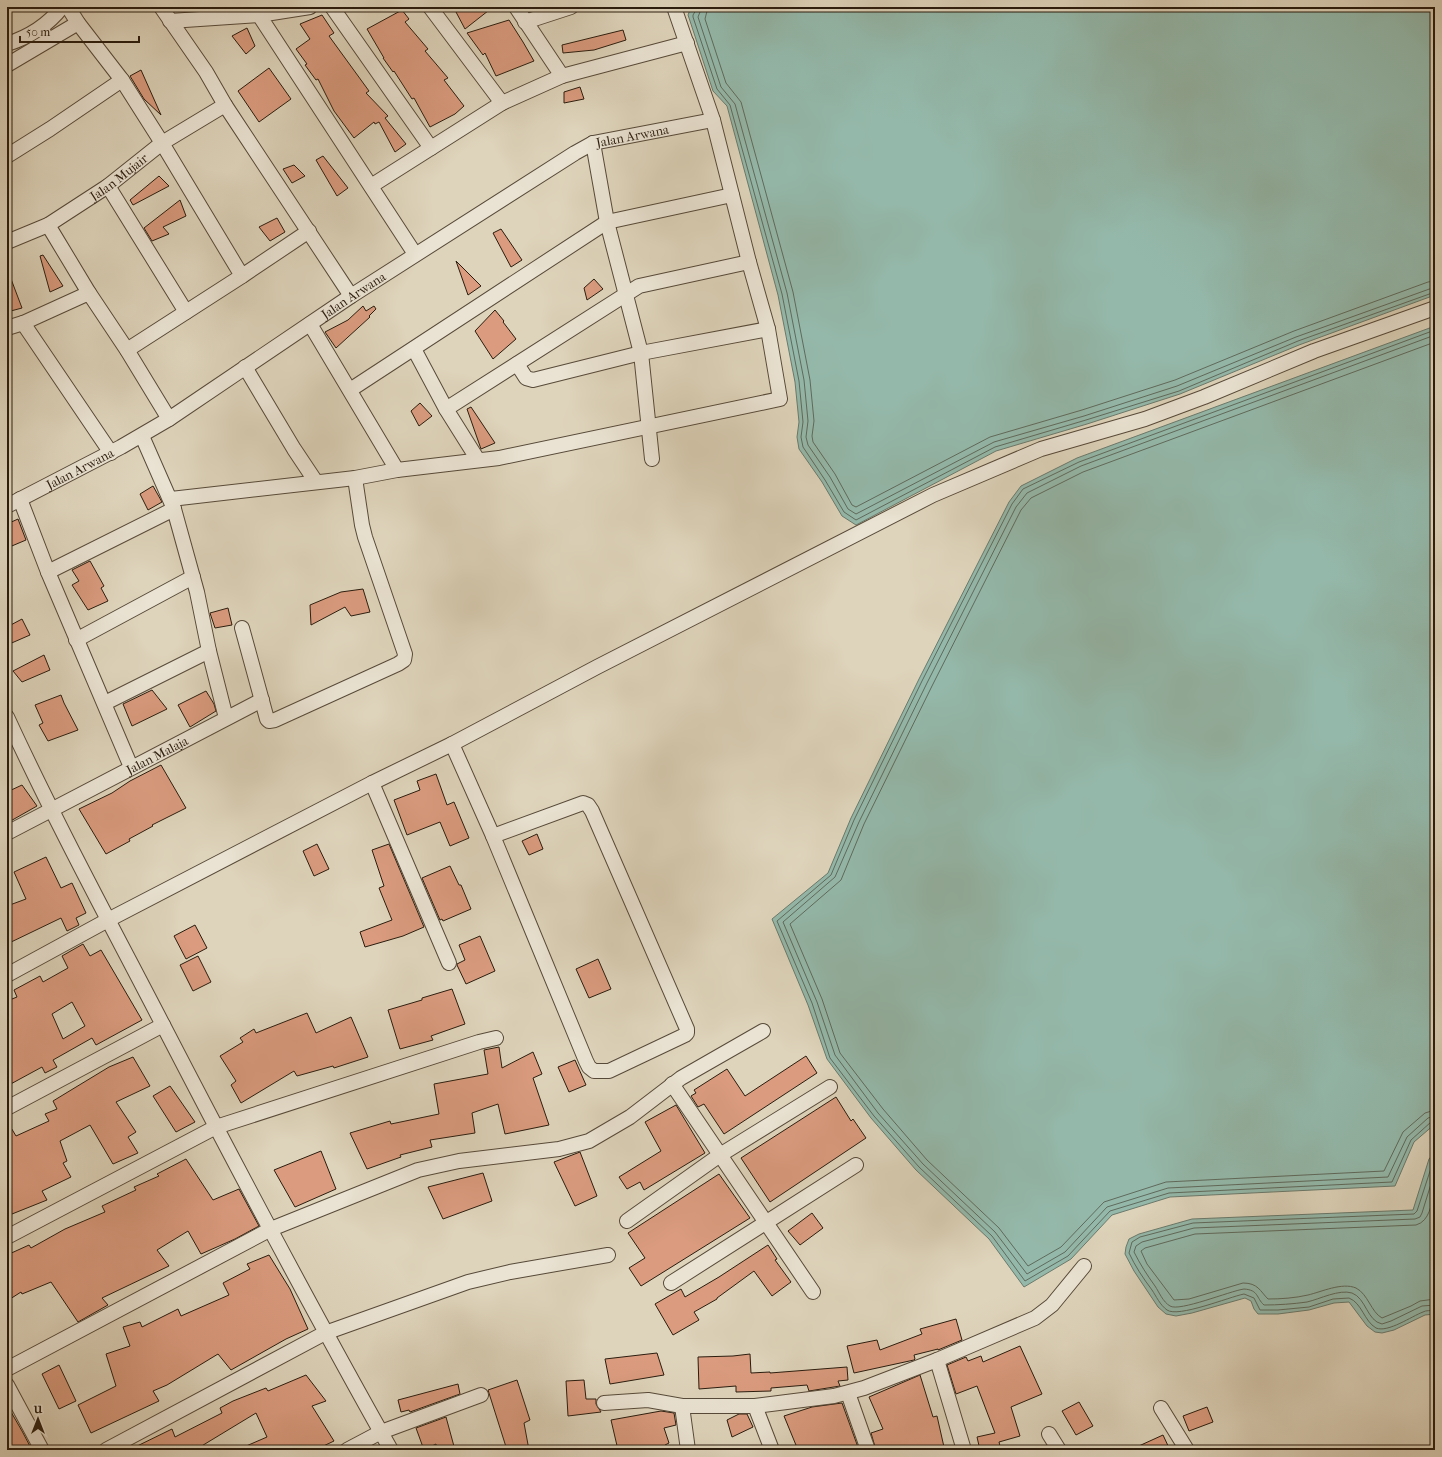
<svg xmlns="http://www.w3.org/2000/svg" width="1442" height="1457" viewBox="0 0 1442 1457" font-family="'IM FELL French Canon',serif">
<rect width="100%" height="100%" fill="#ded4bb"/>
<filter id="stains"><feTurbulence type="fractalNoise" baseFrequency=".005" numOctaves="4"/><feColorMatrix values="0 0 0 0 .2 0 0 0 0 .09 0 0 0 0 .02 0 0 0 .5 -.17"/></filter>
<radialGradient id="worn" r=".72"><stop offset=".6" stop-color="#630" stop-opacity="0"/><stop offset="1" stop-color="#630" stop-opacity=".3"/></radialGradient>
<!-- water -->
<g fill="#94b9ab" stroke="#6a7a6c">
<path d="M699,7H1435V295L1299,345L1180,394L1087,424L996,451L856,525L842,516L822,482L799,449L797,437L799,422L795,382L778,295L727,106L713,91L689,18L688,15L690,10Z"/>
<path d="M1435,326V748L1433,749L1435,752V1124L1414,1142L1395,1186L1170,1197L1112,1215L1071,1259L1024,1287L989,1239L916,1170L871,1118L827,1059L808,1005L772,919L828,873L851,818L919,679L1009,502L1021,486L1077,458Z"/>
<path d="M1435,1152V1314L1425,1315L1394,1330L1382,1333L1375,1332L1367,1326L1349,1302L1334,1303L1309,1310L1278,1314H1258L1254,1309L1251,1301L1245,1298L1192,1313L1176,1316L1166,1314L1158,1307L1134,1271L1125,1254L1126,1247L1129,1239L1139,1234L1192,1219L1413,1210L1429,1159Z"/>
</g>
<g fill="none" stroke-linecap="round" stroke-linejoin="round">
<!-- shore -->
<g stroke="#5f6a5c" stroke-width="1">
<path d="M697,7L696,10L693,15V17L717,89L730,105L782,294L799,381L803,422L801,437L803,447L825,480L844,512L856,520L995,447L1086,420L1179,391L1298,341L1435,292"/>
<path d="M702,7L698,17L721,87L735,104L787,293L804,380L808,421L806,437L808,445L830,477L848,509L856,514L994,442L1084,416L1177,386L1296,337L1435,287"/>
<path d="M708,7L705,19L726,83L741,102L793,292L810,380L814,421L812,436L813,442L835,474L852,505L856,507L990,437L1082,410L1175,380L1294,331L1428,282L1435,281"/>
<path d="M1435,330L1079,462L1023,489L1012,504L922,681L854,820L831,875L777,921L812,1003L830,1058L874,1116L919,1167L992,1236L1025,1281L1068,1256L1110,1211L1169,1193L1392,1182L1411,1140L1431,1122L1435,1121"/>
<path d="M1435,335L1081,466L1027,493L1016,507L927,683L859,822L835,877L783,922L817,1002L835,1055L878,1113L923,1164L995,1232L1027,1274L1065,1252L1107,1207L1168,1188L1388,1177L1407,1137L1428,1118L1435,1116"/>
<path d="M1435,342L1083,472L1031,498L1021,510L932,686L864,824L841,880L790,924L822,999L840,1053L883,1109L927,1160L999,1228L1028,1266L1061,1247L1104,1202L1166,1182L1384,1171L1403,1132L1425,1113L1435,1110"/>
<path d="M1435,1158L1433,1162L1417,1211L1414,1214L1193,1223L1140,1237L1132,1242L1129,1253C1135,1266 1143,1278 1152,1290C1156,1296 1160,1305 1167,1310C1178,1318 1229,1297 1244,1294L1254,1298L1260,1310H1278L1309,1307L1333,1299L1349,1298C1362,1303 1364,1321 1376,1328C1388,1333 1412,1316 1423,1312C1426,1310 1431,1311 1435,1310"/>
<path d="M1435,1171L1422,1213L1420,1217L1415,1219L1194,1228L1142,1242L1136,1246L1134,1252C1140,1264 1147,1275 1155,1286C1159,1292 1163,1302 1170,1306C1179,1312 1230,1291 1244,1289C1259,1290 1256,1298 1264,1305C1278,1305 1293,1304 1307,1302C1320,1299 1339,1289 1352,1293C1366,1298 1367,1321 1382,1324L1391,1321L1422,1306L1435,1305"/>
<path d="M1435,1191C1431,1204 1430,1221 1416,1225L1195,1234L1145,1248L1141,1251L1147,1264L1174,1300L1189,1299L1243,1283C1258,1283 1260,1291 1268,1299C1281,1299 1295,1298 1308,1295C1321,1292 1342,1282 1356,1288C1368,1294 1371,1312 1382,1318L1411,1306L1420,1301L1435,1299"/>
</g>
</g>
<!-- building -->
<g fill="#da9b7e" stroke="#2a1c0e" fill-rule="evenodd">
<path d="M463,7H493L465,29L456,12Z"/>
<path d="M402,10L409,19L405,22L428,49L425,51L448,78L444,80L464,106L455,114L430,127L414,98L412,99L394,71L393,72L383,58H384L367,29Z"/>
<path d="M322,15L334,33L329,36L369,91L366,93L388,116L385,118L406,144L395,152L379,122L375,124L374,122L354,138L334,111L318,79L316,80L305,65L307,64L296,49L310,39L300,24Z"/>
<path d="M509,20L523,42L534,61L496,76L485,53L483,55L467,33Z"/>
<path d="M247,28L255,46L246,54L232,36Z"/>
<path d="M623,30L626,40L594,50L563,53L562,45Z"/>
<path d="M269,68L291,99L259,122L238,91Z"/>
<path d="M141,70L161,115L144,99L130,76Z"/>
<path d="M580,87L584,99L564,103V92Z"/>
<path d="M323,156L348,188L337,196L316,160Z"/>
<path d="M294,165L305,176L292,183L283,169Z"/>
<path d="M159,176L169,186L133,205L130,200Z"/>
<path d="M180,200L186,216L163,227L169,234L152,241L144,228Z"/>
<path d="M277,218L285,232L270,241L259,227Z"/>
<path d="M501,229L522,260L511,267L493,233Z"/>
<path d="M43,255L63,286L50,292L40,256Z"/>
<path d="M456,261L481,286L468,295Z"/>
<path d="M8,271L22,308L7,312V272Z"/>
<path d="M594,279L603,289L587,300L584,288Z"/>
<path d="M363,306L366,311L374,306L376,309L369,316L370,317L336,348L325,332L348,320Z"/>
<path d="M495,310L504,321L503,322L516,339L493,359L475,331Z"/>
<path d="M420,403L432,416L419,426L411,411Z"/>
<path d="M471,407L495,443L481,449L467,409Z"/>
<path d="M153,486L162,502L148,510L140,494Z"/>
<path d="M18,519L26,540L7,548V524Z"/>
<path d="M90,561L104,586L101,588L108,601L88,610L72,585L79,581L72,570Z"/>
<path d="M363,589L370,612L351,616L345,607L311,625L310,605L341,592Z"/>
<path d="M228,608L232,625L215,628L210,613Z"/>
<path d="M22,619L30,635L7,645V627Z"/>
<path d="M44,655L50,670L22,682L13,671Z"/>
<path d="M152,690L167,709L132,726L123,704Z"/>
<path d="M206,691L214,704L216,711L190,727L178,705Z"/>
<path d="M61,695L64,703L78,730L48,741L39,725L43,723L35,705Z"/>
<path d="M161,765L186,808L152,825L153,826L129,839L130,841L106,854L79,809L112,793L130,781Z"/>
<path d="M436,774L447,805L454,802L469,838L450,846L440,822L407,835L394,800L420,790L417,781Z"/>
<path d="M22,785L37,806L7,823V792Z"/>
<path d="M537,834L543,849L529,855L522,841Z"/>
<path d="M317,844L329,869L314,876L303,851Z"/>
<path d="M389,844L424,927L403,936L365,947L360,932L392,920L379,888L384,886L372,850Z"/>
<path d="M46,857L61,888L72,883L86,913L76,918L79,925L67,931L61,918L7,944V906L26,899L14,872Z"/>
<path d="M450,866L459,885H461L471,909L443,921L442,919L440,920L422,878Z"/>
<path d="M195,925L207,948L186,959L174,936Z"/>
<path d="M480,936L495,971L466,984L457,965V964L465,960L459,945Z"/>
<path d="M83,944L90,956L101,950L142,1020L96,1045L92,1038L53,1060L57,1067L45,1073L42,1067L7,1086V1001L17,997L14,990L40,976L43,982L68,968L62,956ZM72,1002L85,1026L63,1039L52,1014Z"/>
<path d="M198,956L211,982L193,991L180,965Z"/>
<path d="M598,959L611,989L589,998L576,969Z"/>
<path d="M452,989L465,1024L431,1036L433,1040L400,1049L388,1010L422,1000V998Z"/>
<path d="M307,1013L316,1033L351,1017L368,1057L334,1068L333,1066L297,1076L294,1071L241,1103L231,1085L236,1081L220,1056L243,1042L240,1038L254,1029L256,1033Z"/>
<path d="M499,1047L502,1068L533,1052L542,1074L533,1078L549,1125L505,1134L498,1104L472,1113L475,1133L430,1140L432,1147L400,1155L401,1157L367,1169L350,1133L390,1121L391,1124L439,1114L434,1084L488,1074L484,1050Z"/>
<path d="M806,1056L817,1073L724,1134L704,1104L698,1107L691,1096L696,1093L694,1090L727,1069L745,1096Z"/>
<path d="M133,1057L150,1086L116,1102L136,1132L128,1137L138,1153L113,1164L90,1125L60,1141L67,1161L63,1163L71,1177L42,1191L47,1200L7,1216V1121L16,1136L49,1121L45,1114L57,1109L53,1101L109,1067Z"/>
<path d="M575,1060L586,1085L569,1092L558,1067Z"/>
<path d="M170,1086L195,1122L176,1132L153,1096Z"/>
<path d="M836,1097L851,1121L853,1119L866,1138L770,1202L741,1158Z"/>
<path d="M676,1105L705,1153L644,1190L640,1182L627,1189L619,1177L661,1151L645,1122Z"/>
<path d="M321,1151L336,1189L295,1207L274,1170Z"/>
<path d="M580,1152L597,1196L575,1206L554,1162Z"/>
<path d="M186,1159L213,1200L239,1189L259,1226L235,1239L201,1254L188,1231L157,1250L169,1266L102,1298L108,1305L78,1322L51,1282L22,1294L21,1292L7,1301V1255L29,1245L31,1248L65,1229L105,1212L102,1206L136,1190L134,1187L159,1176L157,1174Z"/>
<path d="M483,1173L492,1201L443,1219L428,1187Z"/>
<path d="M719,1174L750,1218L641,1286L629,1268L645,1258L628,1233Z"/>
<path d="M812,1213L823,1228L800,1245L788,1231Z"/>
<path d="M768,1245L777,1259L775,1260L791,1282L772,1296L754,1271L717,1298V1299L694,1312L699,1320L673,1335L655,1304L681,1289L685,1297L719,1277Z"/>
<path d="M269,1255L290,1289L308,1329L286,1339L231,1370L218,1354L167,1385L153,1391L159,1401L91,1433L78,1405L116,1386L106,1354L130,1346L123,1327L140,1322L142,1327L178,1309L181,1316L229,1295L223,1283L250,1269L247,1264Z"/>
<path d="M956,1319L962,1340L938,1350V1349L914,1355L915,1359L914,1360L854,1373L847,1346L877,1340L880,1350L922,1334L920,1329Z"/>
<path d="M1020,1346L1042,1394L1011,1407L1020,1436L999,1442L1001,1450H980L977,1437L995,1433L977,1386L956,1394L947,1365L966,1357L968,1361L981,1356L983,1362Z"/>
<path d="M657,1353L664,1375L610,1384L605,1359Z"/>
<path d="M750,1354L751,1373L770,1372V1373L847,1367L848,1380L838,1381L840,1386L809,1391L807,1385L771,1388V1391L736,1392V1386L699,1389L698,1357L733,1356Z"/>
<path d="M59,1365L76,1401L59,1409L42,1374Z"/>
<path d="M306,1375L326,1401L312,1406L334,1441L315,1450H237L267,1437L256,1413L195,1450H129L172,1429L175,1437L222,1413L220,1408L233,1401L266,1388L268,1391Z"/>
<path d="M920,1375L933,1417L937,1416L944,1447L928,1450H876L871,1433L883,1429L869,1397Z"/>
<path d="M517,1380L530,1420L524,1423L529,1450H507L488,1390Z"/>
<path d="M584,1380L586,1399H596V1404L601,1412L568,1416L566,1381Z"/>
<path d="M458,1384L460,1394L410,1412L409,1410L401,1412L398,1400Z"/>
<path d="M1079,1402L1093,1426L1076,1435L1062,1411Z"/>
<path d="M842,1403L859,1450H798L784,1416L812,1407Z"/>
<path d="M7,1405L22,1431L32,1450H7Z"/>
<path d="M1207,1407L1213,1422L1189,1431L1183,1416Z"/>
<path d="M661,1411L674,1413L676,1425L664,1428L669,1443L665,1445L667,1450H618L611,1420Z"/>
<path d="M739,1414H747L753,1427L732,1437L727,1420Z"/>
<path d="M446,1417L455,1450H437L436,1444L424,1450L416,1428Z"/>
<path d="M1163,1435L1170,1450H1130Z"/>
</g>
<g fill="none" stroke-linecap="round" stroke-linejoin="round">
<defs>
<g id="street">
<path d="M68,7L78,23L122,80L162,143L242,276L309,231"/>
<path d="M161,7L206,72L225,105L351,296"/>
<path d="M310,7L259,15L415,254"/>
<path d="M332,7L431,148"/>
<path d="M430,7L502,103"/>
<path d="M516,7L562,76"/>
<path d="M170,21L259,15"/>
<path d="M525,22L571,7"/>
<path d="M7,44C29,37 48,25 62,7"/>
<path d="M7,65L78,23"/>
<path d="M593,143L607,222L641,353L652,459"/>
<path d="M7,156L50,129L122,80"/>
<path d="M108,186L186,312"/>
<path d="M371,186L502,103L562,76L687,43"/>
<path d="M48,225L89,293"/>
<path id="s1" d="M7,242L48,225L108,186L162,143L225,105"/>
<path d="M23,323L111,453"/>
<path d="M310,324L397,470"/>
<path d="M7,328L23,323L89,293L127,350L169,419"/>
<path d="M414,349L446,409L478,460"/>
<path d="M127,350L242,276"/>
<path d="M517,364L526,378L533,380L641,353L768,329"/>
<path d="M245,367L294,449L316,482"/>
<path d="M350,390L607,222L732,195"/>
<path d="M446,409L639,286L749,262"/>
<path d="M142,436L174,509L197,592L209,651L226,718"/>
<path d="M20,499L48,572L131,767"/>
<path d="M171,499L355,478L397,470L499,458L780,399L768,329L749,262L713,120L674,7"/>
<path id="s2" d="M7,506L121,447L169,419L351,296L575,153L593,143L713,120"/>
<path d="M48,572L174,509"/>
<path d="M242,628L267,719L269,721L275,720L398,664L404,660L405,654L365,537L362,525L355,478"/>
<path d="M76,640L193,577"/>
<path d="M105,703L209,651"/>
<path d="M7,717C55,821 110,923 163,1025C237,1168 312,1310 391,1450"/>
<path d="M452,744L493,836"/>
<path d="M372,783L449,963"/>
<path d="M583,803L588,805L592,811L687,1029V1033L685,1035L609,1071H594L589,1067L586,1061L493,836Z"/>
<path id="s3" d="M7,833L262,700"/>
<path d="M7,975L108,920L372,783L452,744L597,667L933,495L1041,449L1145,419L1204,397L1314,351L1435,308"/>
<path d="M672,1084L813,1292"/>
<path d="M7,1108L163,1025"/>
<path d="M627,1221L720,1155L830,1087"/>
<path d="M7,1237L216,1127L479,1042L496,1038"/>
<path d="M671,1283L856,1165"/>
<path d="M937,1360L964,1450"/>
<path d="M7,1369L271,1229L418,1170L459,1161L559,1149L589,1141L630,1117L681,1078L763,1031"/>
<path d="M7,1385L42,1450"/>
<path d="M848,1393L868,1450"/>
<path d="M604,1403L648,1400L682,1406"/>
<path d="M755,1406L772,1450"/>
<path d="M1161,1408L1187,1450"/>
<path d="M1049,1434L1059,1450"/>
<path d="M106,1450L325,1333L468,1282L510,1272L608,1255"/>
<path d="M347,1450L381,1432L481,1395"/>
<path d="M688,1450L682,1406H755L834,1396L864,1388L937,1360L1035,1318L1052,1305L1084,1266"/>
</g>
</defs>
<!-- street casing -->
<use href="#street" stroke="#574a39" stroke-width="16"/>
<!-- street -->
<use href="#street" stroke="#eae3d3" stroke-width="14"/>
</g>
<g text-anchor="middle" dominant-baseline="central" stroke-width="3.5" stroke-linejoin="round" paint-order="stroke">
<!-- street labels -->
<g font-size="13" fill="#2a1c0e" stroke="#eae3d3">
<text stroke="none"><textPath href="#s2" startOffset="730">Jalan Arwana</textPath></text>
<text stroke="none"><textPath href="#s1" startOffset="130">Jalan Mujair</textPath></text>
<text stroke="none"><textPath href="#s2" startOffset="406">Jalan Arwana</textPath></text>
<text stroke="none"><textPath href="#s2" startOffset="82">Jalan Arwana</textPath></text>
<text stroke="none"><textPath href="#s3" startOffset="169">Jalan Malaja</textPath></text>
</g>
</g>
<!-- margin -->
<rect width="1442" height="1457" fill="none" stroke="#ded4bb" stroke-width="24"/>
<rect x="8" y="8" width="1426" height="1441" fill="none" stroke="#2a1c0e" stroke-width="2"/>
<rect x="12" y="12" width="1418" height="1433" fill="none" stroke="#2a1c0e"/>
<!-- north arrow -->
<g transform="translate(38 1419)" stroke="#eae3d3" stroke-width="3" paint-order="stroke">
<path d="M0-3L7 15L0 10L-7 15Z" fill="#2a1c0e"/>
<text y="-6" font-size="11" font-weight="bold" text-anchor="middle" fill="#2a1c0e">U</text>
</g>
<!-- scale -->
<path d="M20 36v6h119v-6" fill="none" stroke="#2a1c0e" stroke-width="2"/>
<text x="26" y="36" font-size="12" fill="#2a1c0e" stroke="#eae3d3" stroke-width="3" paint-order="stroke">50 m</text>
<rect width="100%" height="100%" filter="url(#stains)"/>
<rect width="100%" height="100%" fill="url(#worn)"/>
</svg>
